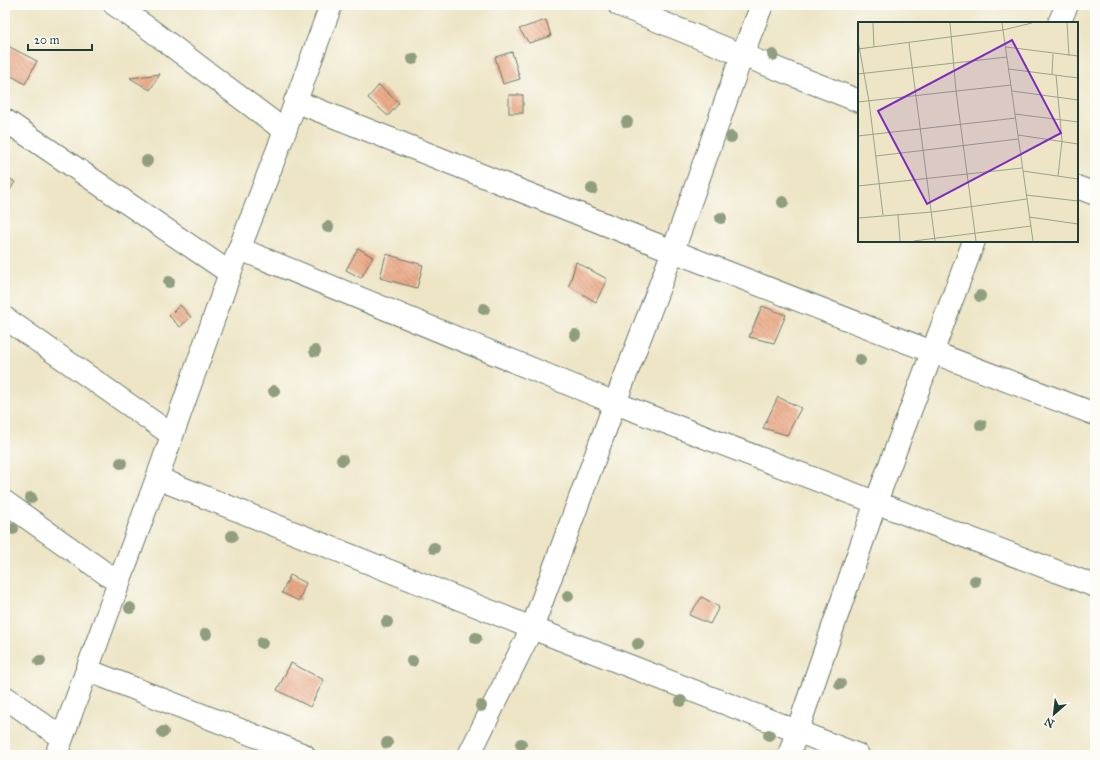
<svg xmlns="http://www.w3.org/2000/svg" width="1100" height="760" viewBox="0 0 1100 760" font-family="'IM FELL Great Primer',serif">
<defs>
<pattern id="building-back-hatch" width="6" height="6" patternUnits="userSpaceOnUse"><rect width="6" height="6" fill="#ebaa87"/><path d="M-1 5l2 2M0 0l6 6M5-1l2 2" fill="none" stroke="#be8c6f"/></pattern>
</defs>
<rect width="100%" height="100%" fill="#fdfcf7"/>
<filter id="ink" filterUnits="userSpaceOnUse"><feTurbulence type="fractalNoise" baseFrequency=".025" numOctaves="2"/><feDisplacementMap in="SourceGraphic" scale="8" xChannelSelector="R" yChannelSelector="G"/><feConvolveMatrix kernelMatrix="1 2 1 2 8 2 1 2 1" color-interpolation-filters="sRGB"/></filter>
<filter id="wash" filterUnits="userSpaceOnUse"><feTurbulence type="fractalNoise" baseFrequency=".012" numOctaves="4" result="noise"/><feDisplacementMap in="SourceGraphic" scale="16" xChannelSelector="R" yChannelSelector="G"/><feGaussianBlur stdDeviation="0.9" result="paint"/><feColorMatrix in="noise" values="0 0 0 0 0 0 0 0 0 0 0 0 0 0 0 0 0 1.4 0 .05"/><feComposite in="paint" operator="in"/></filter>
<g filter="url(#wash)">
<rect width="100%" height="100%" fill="#ede5c6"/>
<g id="blocks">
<!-- building -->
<g fill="url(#building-back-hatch)">
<path d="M546,20L551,36L529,43L519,29Z"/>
<path d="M6,45L37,61L25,84L5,72V48Z"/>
<path d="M512,52L520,79L503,84L495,57Z"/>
<path d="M160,74L150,90L130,78Z"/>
<path d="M379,85L399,103L388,116L368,98Z"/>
<rect x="509" y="95" width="14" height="18"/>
<path d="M5,175L15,182L6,196L5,195Z"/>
<path d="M358,248L373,257L361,278L346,270Z"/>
<path d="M386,254L423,265L417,288L380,278Z"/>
<path d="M576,262L607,279L596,302L569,286Z"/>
<path d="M180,305L191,317L180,327L169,316Z"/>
<path d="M762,306L786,315L774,343L749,337Z"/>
<path d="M778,397L801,408L787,435L763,428Z"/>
<path d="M290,575L306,583L299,601L282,593Z"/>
<path d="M702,597L719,607L710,624L689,615Z"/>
<path d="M291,663L324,680L310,707L277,690Z"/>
</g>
</g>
</g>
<g filter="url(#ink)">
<use href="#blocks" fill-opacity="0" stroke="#677867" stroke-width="1"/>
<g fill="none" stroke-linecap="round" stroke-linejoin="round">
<defs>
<g id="minor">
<path d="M115,5L148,28L285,131"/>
<path d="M619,5L742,55L859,101"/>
<path d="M1059,23L1067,5"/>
<path d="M295,101C561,207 827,313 1095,414"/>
<path d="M5,120L230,273"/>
<path d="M1077,187L1095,194"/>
<path d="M240,249L615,403L1095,586"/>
<path d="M5,318L172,435"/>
<path d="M157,478L532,628L858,755"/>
<path d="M5,502L119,583"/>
<path d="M87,670L304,755"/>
<path d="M5,697L62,738"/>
<path d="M56,755L157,478L230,273L285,131L331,5"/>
<path d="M469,755L532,628L615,403L673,251L742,55L762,5"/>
<path d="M789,755L876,502L974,241"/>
</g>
</defs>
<!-- minor casing -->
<use href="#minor" stroke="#677867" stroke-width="24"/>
<!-- minor -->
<use href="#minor" stroke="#fff" stroke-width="22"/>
</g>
<!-- trees -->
<g fill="#909e80">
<circle cx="773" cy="55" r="6"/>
<circle cx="413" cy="59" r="6"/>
<circle cx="627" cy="122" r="6"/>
<circle cx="731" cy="137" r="6"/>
<circle cx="147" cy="161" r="6"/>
<circle cx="592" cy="189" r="6"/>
<circle cx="783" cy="202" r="6"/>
<circle cx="721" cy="218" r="6"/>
<circle cx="328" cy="227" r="6"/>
<circle cx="169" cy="282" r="6"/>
<circle cx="980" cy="296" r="6"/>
<circle cx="484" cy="309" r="6"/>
<circle cx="575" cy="335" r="6"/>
<circle cx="315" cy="351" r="6"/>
<circle cx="860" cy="360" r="6"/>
<circle cx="274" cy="391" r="6"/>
<circle cx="981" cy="425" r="6"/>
<circle cx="342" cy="460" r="6"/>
<circle cx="121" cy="463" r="6"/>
<circle cx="31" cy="498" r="6"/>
<circle cx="13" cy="529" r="6"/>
<circle cx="232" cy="536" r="6"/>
<circle cx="434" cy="548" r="6"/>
<circle cx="975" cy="581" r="6"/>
<circle cx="568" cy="596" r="6"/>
<circle cx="130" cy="608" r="6"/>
<circle cx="387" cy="622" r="6"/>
<circle cx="206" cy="634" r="6"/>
<circle cx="476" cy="638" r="6"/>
<circle cx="262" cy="643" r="6"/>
<circle cx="638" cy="644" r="6"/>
<circle cx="40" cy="661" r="6"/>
<circle cx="412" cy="661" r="6"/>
<circle cx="840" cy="684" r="6"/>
<circle cx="681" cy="701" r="6"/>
<circle cx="481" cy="706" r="6"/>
<circle cx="163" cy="732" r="6"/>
<circle cx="769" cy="735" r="6"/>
<circle cx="387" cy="743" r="6"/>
<circle cx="521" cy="744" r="6"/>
</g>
</g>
<!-- overview -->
<g transform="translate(858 22)">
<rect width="220" height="220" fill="#ede5c6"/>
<path fill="none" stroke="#9ba28c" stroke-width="1" d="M15,1L16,25M92,1L98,69L118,219M144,1L175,219M209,1L211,34M0,19L11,79L25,193M51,21L77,219M148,25L220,34M0,27L145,8L174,1M151,47L220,56M0,52L149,35M194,53L195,32M198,53L204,119L200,154M154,69L220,78M0,80L153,63M157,92L220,100M160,113L220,122M0,114L158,96M18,134L160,117M165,149L220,157M0,164L164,146M168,173L220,179M40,193L42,219M171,195L220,202M0,196L74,190L169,177M56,219L173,204"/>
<path fill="#7b2cbf" fill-opacity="0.15" stroke="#7b2cbf" stroke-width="2" d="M154,18L203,111L69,182L20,89Z"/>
<rect width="220" height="220" fill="none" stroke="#1f3d34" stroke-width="2"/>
</g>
<!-- margin -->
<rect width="1100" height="760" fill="none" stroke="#fdfcf7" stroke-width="20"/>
<!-- north arrow -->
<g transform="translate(1054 714) rotate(208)" stroke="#fdfcf7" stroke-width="3" paint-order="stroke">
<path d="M0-3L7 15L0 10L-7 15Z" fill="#1f3d34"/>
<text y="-6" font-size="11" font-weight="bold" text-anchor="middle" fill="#1f3d34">N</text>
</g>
<!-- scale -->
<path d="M28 44v6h64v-6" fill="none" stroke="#1f3d34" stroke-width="2"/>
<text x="34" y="44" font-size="12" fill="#1f3d34" stroke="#fdfcf7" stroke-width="3" paint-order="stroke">20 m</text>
</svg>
